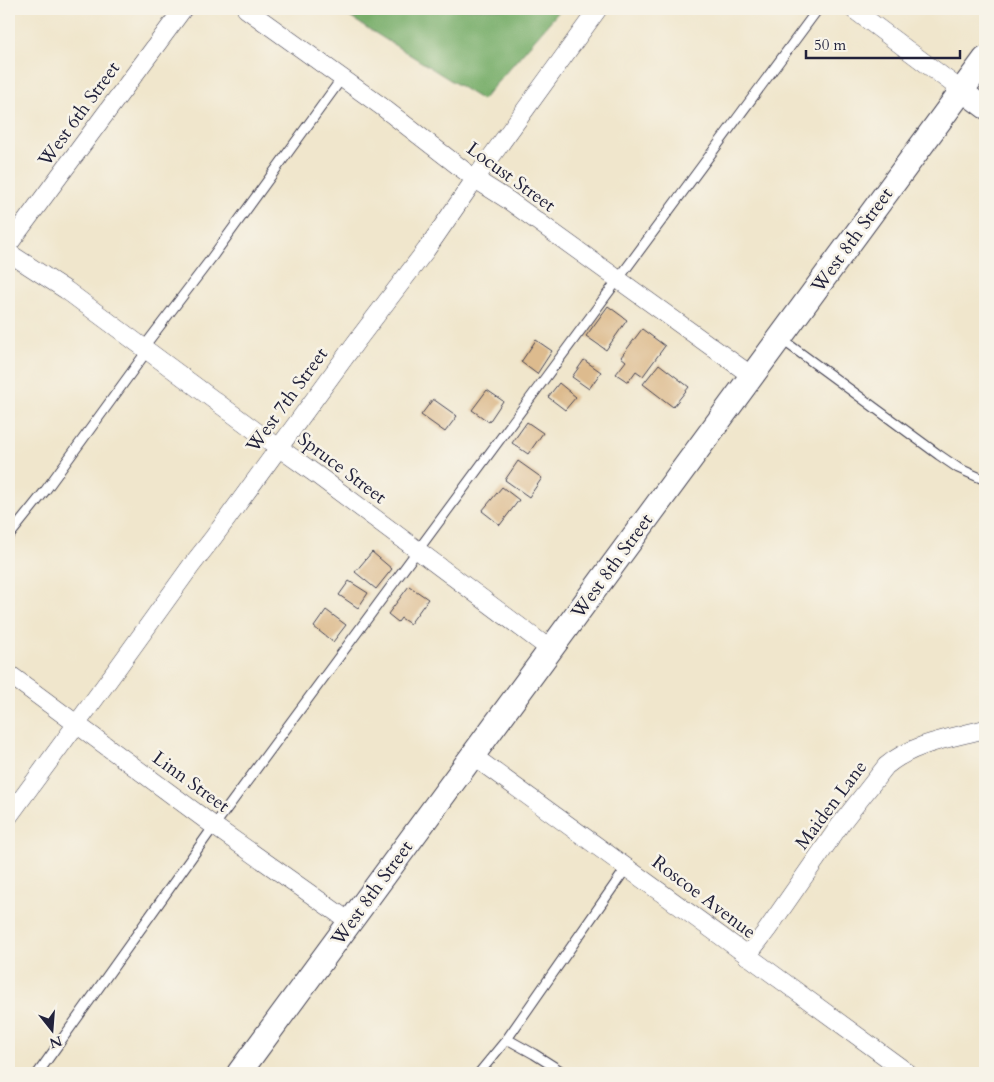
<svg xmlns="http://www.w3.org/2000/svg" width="994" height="1082" viewBox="0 0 994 1082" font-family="Cardo,serif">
<rect width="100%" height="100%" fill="#f7f3e8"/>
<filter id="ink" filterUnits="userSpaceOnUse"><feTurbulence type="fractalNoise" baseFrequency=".02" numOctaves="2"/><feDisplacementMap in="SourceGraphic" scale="10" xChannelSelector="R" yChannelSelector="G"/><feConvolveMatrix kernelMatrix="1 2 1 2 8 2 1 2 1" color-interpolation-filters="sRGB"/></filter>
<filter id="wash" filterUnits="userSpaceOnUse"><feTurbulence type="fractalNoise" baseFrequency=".0096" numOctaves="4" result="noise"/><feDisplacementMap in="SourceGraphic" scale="20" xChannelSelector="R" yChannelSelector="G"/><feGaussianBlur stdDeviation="1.12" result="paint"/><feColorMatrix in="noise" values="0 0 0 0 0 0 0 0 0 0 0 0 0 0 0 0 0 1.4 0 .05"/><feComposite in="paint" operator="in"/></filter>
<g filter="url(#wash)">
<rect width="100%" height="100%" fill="#f0e6cc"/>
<!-- forest -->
<path fill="#78ae6b" stroke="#4d6853" d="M337,9H561L482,100Z"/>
<g id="blocks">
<!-- building -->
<g fill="#ddbb8e">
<path d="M608,306L627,320L606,350L586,336Z"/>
<path d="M642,329L665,346L643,376L636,371L628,382L616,374L626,361L621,357Z"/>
<path d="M536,340L552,351L537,374L521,362Z"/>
<path d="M584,360L601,372L589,389L572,377Z"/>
<path d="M659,364L689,387L673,407L643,384Z"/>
<path d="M559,383L576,397L565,410L548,397Z"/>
<path d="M487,390L503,401L489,422L472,410Z"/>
<path d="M433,399L457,416L445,432L421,415Z"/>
<path d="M527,422L543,433L528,454L512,443Z"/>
<path d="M518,461L542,478L529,497L505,480Z"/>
<path d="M502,487L519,500L500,525L482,511Z"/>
<path d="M372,552L392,569L376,589L355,572Z"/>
<path d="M349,581L368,593L358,608L339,595Z"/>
<path d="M409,586L428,599L410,624L401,618L398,622L388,614Z"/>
<path d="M326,610L346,625L333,642L314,627Z"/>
</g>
</g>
</g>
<g filter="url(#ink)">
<use href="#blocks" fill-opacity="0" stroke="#413f51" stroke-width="1"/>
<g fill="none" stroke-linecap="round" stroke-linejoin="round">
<defs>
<g id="service">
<path d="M780,338L939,455L958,468L985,480"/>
<path d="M143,348L210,260L342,78"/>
<path d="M9,536L45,491L147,351"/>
<path d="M507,1039L534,1054L564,1073"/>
<path d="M38,1073L214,826L818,9"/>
<path d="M479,1073L507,1039L627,867"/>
</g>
<g id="minor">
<path d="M246,9L381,106L475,179L508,200L752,376"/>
<path d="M853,9L961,90"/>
<path d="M9,244L183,9"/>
<path d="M9,253L66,290L261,435L317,475L551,650"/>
<path d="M9,674L214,826L350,922"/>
<path d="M473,756C619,861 763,967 908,1073"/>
<path d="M9,816L111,677L191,566L213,538L356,342L426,250L475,179L598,9"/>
<path d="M747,956L767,930L840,825L886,766C913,743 952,738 985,729"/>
</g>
<path id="tertiary" d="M961,90L985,108"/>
<path id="secondary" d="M239,1073L985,59"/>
</defs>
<!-- service casing -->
<use href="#service" stroke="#413f51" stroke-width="11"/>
<!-- minor casing -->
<use href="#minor" stroke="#413f51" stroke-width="19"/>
<!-- tertiary casing -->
<use href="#tertiary" stroke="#413f51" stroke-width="23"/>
<!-- secondary casing -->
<use href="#secondary" stroke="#413f51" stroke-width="26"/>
<!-- service -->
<use href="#service" stroke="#fff" stroke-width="9"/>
<!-- minor -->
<use href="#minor" stroke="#fff" stroke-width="18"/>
<!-- tertiary -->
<use href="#tertiary" stroke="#fff" stroke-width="21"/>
<!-- secondary -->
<use href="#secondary" stroke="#fff" stroke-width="24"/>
</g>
</g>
<g text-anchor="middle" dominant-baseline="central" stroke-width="5" stroke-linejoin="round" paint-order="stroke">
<!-- street labels -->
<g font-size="19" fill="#22223b" stroke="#f7f3e8">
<text transform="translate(79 114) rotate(-54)">West 6th Street</text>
<text transform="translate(511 177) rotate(36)">Locust Street</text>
<text transform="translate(852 240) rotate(-54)">West 8th Street</text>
<text transform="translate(287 400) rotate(-54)">West 7th Street</text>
<text transform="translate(342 468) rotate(37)">Spruce Street</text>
<text transform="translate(612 566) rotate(-54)">West 8th Street</text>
<text transform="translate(191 782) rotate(36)">Linn Street</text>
<text transform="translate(831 805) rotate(-53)">Maiden Lane</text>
<text transform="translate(372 893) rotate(-54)">West 8th Street</text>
<text transform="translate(704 897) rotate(37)">Roscoe Avenue</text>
</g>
</g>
<!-- margin -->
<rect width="994" height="1082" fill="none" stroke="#f7f3e8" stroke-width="30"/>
<!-- north arrow -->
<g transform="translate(52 1030) rotate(163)" stroke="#f7f3e8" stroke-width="4" paint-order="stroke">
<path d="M0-4L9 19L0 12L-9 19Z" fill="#22223b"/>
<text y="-8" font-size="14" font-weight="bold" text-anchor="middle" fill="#22223b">N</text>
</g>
<!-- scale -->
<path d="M806 50v8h154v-8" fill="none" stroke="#22223b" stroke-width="2.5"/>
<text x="814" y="50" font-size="15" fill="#22223b" stroke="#f7f3e8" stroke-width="4" paint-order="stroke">50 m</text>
</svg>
